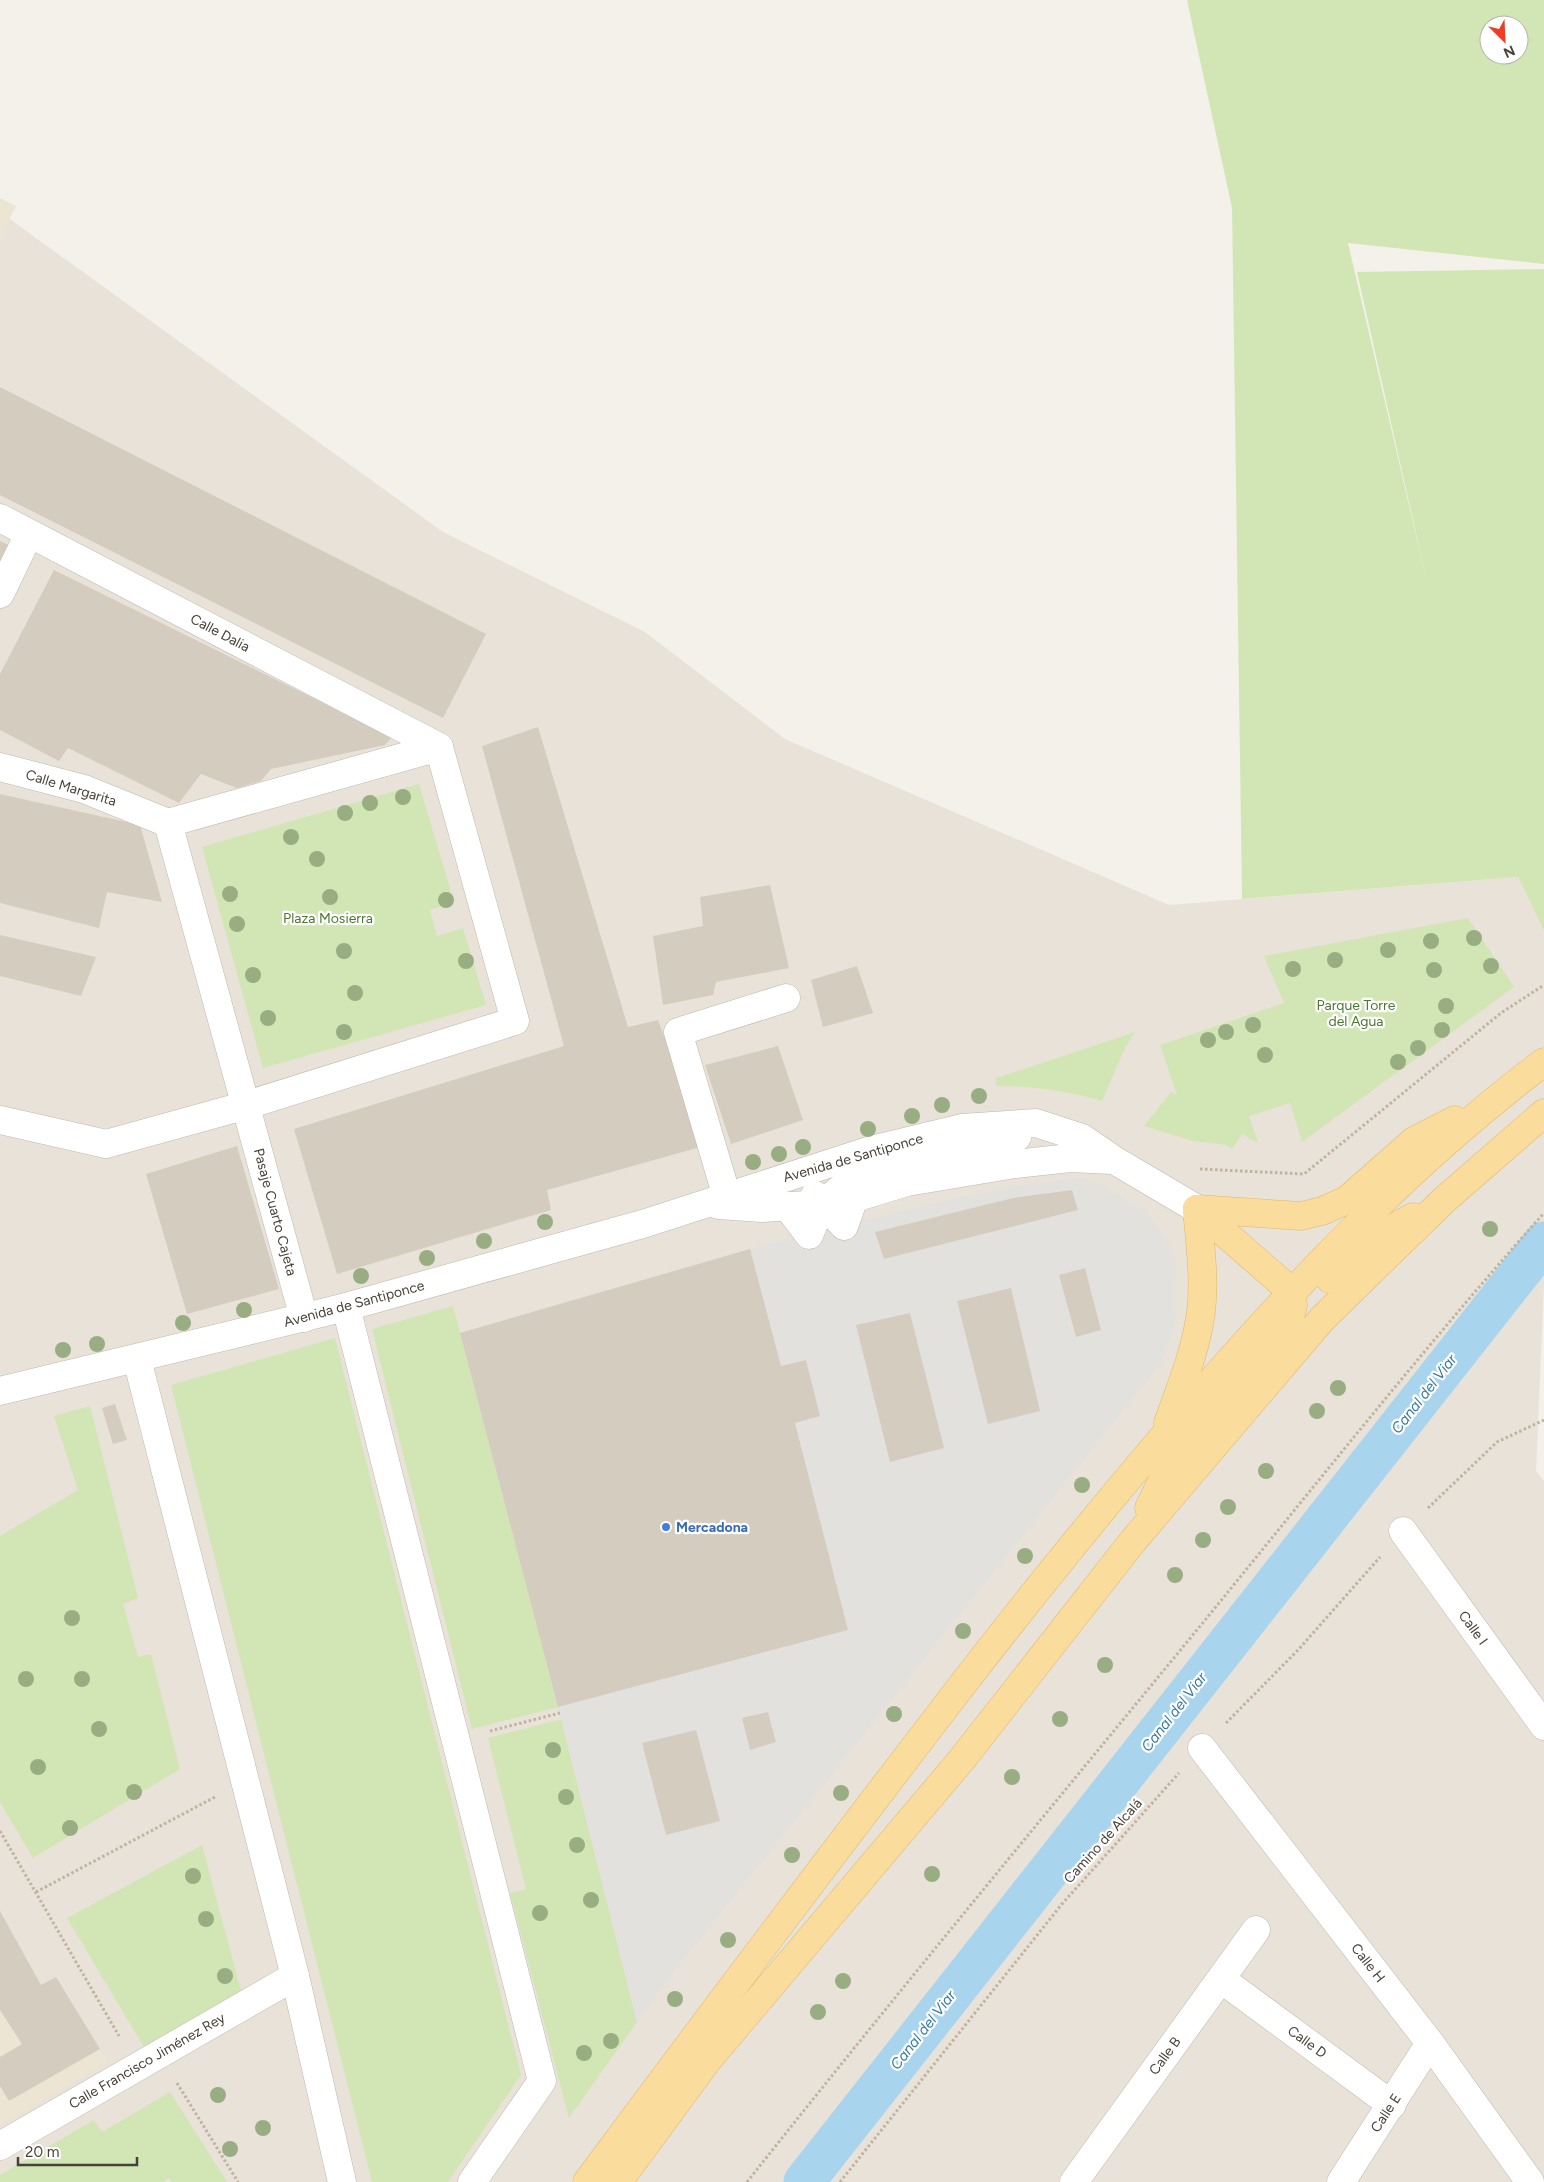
<svg xmlns="http://www.w3.org/2000/svg" width="1544" height="2182" viewBox="0 0 1544 2182" font-family="Figtree,sans-serif">
<rect width="100%" height="100%" fill="#f4f1ea"/>
<!-- residential -->
<path fill="#e8e2d8" d="M0,212L443,532L645,632L785,739L1169,905L1518,877L1544,931V1283L1536,1471L1544,1481V2182H0Z"/>
<!-- education -->
<g fill="#ede5d4">
<path d="M0,198L16,206L0,238Z"/>
<path d="M0,1911L41,1985L56,1977L107,2062L0,2125Z"/>
</g>
<!-- green -->
<g fill="#d2e6b5" fill-rule="evenodd">
<path d="M1187,0H1544V264L1348,243L1429,591L1357,272L1544,269V931L1518,877L1242,899L1232,208ZM1489,25H1519V55H1489Z"/>
<path d="M419,784L454,902L430,910L437,936L463,928L486,1005L263,1068L202,847Z"/>
<path d="M1468,918L1514,987L1302,1142L1290,1103L1249,1116L1258,1143L1242,1134L1232,1149L1226,1145L1193,1141L1144,1126L1171,1092L1177,1095L1160,1045L1284,1003L1264,956Z"/>
<path d="M1135,1032L1125,1048L1102,1101C1067,1091 1033,1086 996,1086V1078Z"/>
<path d="M453,1306L558,1707L472,1729L372,1329Z"/>
<path d="M335,1338L521,2075L448,2182H372L171,1385Z"/>
<path d="M90,1406L138,1598L123,1604L138,1657L151,1654L180,1769L33,1858L0,1802V1536L78,1490L54,1416Z"/>
<path d="M562,1719L637,2022L569,2118L510,1893L526,1889L488,1738Z"/>
<path d="M202,1845L241,1991L144,2047L67,1918Z"/>
<path d="M170,2092L227,2182H172L169,2178L163,2182H0V2175L94,2120L102,2132Z"/>
</g>
<!-- parking -->
<path fill="#e3e1de" d="M1082,1178L1100,1185L1143,1210L1168,1241L1176,1263L1175,1321L1163,1360L676,1969L637,2022L558,1707L848,1630L795,1423L820,1416L806,1362L781,1366L750,1249L946,1200L1014,1186Z"/>
<g fill="none" stroke-linecap="round" stroke-linejoin="round">
<!-- canal -->
<path stroke="#a9d4ee" stroke-width="41" d="M804,2182L1544,1242"/>
</g>
<!-- building -->
<g fill="#d5ccc0">
<path d="M0,387L486,634L443,718L0,495Z"/>
<path d="M0,541L11,546L0,568Z"/>
<path d="M54,570L392,737L385,745L271,769L261,781L237,788L201,774L179,803L68,748L59,761L0,730V674Z"/>
<path d="M538,727L628,1027L658,1020L704,1146L547,1190L551,1210L337,1274L294,1129L564,1046L482,746Z"/>
<path d="M0,794L140,825L162,902L107,892L99,928L0,903Z"/>
<path d="M770,885L789,968L716,982L713,995L663,1005L653,936L703,926L700,897Z"/>
<path d="M0,935L96,957L81,996L0,976Z"/>
<path d="M857,966L873,1013L823,1027L811,980Z"/>
<path d="M778,1046L803,1120L731,1144L705,1065Z"/>
<path d="M237,1146L279,1289L187,1314L146,1174Z"/>
<path d="M1072,1190L1078,1210L884,1259L875,1232L1013,1198Z"/>
<path d="M750,1249L781,1366L806,1360L820,1416L795,1423L848,1630L558,1707L460,1333Z"/>
<path d="M1085,1268L1101,1330L1076,1337L1059,1275Z"/>
<path d="M1011,1288L1040,1411L988,1424L957,1301Z"/>
<path d="M910,1313L944,1448L890,1462L856,1325Z"/>
<path d="M115,1404L127,1440L113,1444L102,1408Z"/>
<path d="M768,1712L776,1742L750,1750L742,1718Z"/>
<path d="M696,1730L720,1821L666,1835L642,1743Z"/>
<path d="M0,1911L41,1985L56,1977L100,2049L9,2101L0,2086V2057L22,2044L0,2010Z"/>
</g>
<g fill="none" stroke-linecap="round" stroke-linejoin="round">
<defs>
<g id="minor">
<path d="M0,518L439,747"/>
<path d="M0,594L29,534"/>
<path d="M0,767L84,789L168,823"/>
<path d="M0,1120L106,1144L247,1105L515,1021L439,747L168,823L304,1318"/>
<path d="M815,1195L844,1226L854,1198"/>
<path d="M727,1197L678,1032L786,998"/>
<path d="M719,1205L762,1208L822,1204L838,1203L907,1182L1015,1164L1070,1158L1113,1160"/>
<path d="M787,1206L809,1235L822,1204L856,1176L1017,1137"/>
<path d="M346,1307L542,2081L472,2182"/>
<path d="M137,1359L295,1976L342,2182"/>
<path d="M0,1391L346,1307L646,1223L871,1150L962,1128L1036,1123L1082,1138L1114,1160L1197,1209"/>
<path d="M1403,1531L1544,1726"/>
<path d="M1202,1748L1430,2043L1530,2182"/>
<path d="M1221,1979L1392,2105"/>
<path d="M0,2146L295,1976"/>
<path d="M1074,2182L1256,1930"/>
<path d="M1341,2182L1430,2043"/>
</g>
<g id="major">
<path d="M1197,1209L1301,1216L1322,1211L1347,1200L1414,1141L1455,1120"/>
<path d="M1330,1279L1368,1242L1413,1217"/>
<path d="M1168,1423C1181,1387 1196,1350 1201,1312C1205,1278 1200,1243 1197,1209"/>
<path d="M1149,1508L1171,1462L1288,1327L1293,1305L1291,1291L1197,1209"/>
<path d="M587,2182C711,2015 836,1849 963,1684C1045,1578 1129,1475 1217,1375C1318,1261 1423,1153 1544,1062"/>
<path d="M618,2182L707,2061L963,1758L1133,1541L1322,1319L1443,1201L1544,1113"/>
</g>
</defs>
<!-- minor casing -->
<use href="#minor" stroke="#bfb8ad" stroke-width="29"/>
<!-- major casing -->
<use href="#major" stroke="#dfb96d" stroke-width="29"/>
<!-- path -->
<g stroke="#c1b39e" stroke-width="3" stroke-dasharray="2.5 2.5" stroke-linecap="butt">
<path d="M1200,1169L1304,1174L1501,1013L1544,985"/>
<path d="M1428,1508L1497,1442L1544,1420"/>
<path d="M1226,1723L1298,1650L1380,1557"/>
<path d="M490,1731L560,1713"/>
<path d="M0,1831L119,2036"/>
<path d="M36,1892L215,1797"/>
<path d="M177,2083L238,2182"/>
<path d="M747,2182C896,1994 1049,1810 1201,1625C1314,1487 1425,1346 1544,1213"/>
<path d="M840,2182L1062,1904L1179,1773"/>
</g>
<!-- minor -->
<use href="#minor" stroke="#fff" stroke-width="28"/>
<!-- major -->
<use href="#major" stroke="#fadc9d" stroke-width="28"/>
</g>
<!-- trees -->
<g fill="#98ae82">
<circle cx="403" cy="797" r="8"/>
<circle cx="370" cy="803" r="8"/>
<circle cx="345" cy="813" r="8"/>
<circle cx="291" cy="837" r="8"/>
<circle cx="317" cy="859" r="8"/>
<circle cx="230" cy="894" r="8"/>
<circle cx="330" cy="897" r="8"/>
<circle cx="446" cy="900" r="8"/>
<circle cx="237" cy="924" r="8"/>
<circle cx="1474" cy="938" r="8"/>
<circle cx="1431" cy="941" r="8"/>
<circle cx="1388" cy="950" r="8"/>
<circle cx="344" cy="951" r="8"/>
<circle cx="1335" cy="960" r="8"/>
<circle cx="466" cy="961" r="8"/>
<circle cx="1491" cy="966" r="8"/>
<circle cx="1293" cy="969" r="8"/>
<circle cx="1434" cy="970" r="8"/>
<circle cx="253" cy="975" r="8"/>
<circle cx="355" cy="993" r="8"/>
<circle cx="1446" cy="1006" r="8"/>
<circle cx="268" cy="1018" r="8"/>
<circle cx="1253" cy="1025" r="8"/>
<circle cx="1442" cy="1030" r="8"/>
<circle cx="344" cy="1032" r="8"/>
<circle cx="1226" cy="1032" r="8"/>
<circle cx="1208" cy="1040" r="8"/>
<circle cx="1418" cy="1048" r="8"/>
<circle cx="1265" cy="1055" r="8"/>
<circle cx="1398" cy="1062" r="8"/>
<circle cx="979" cy="1096" r="8"/>
<circle cx="942" cy="1105" r="8"/>
<circle cx="912" cy="1116" r="8"/>
<circle cx="868" cy="1129" r="8"/>
<circle cx="803" cy="1147" r="8"/>
<circle cx="779" cy="1154" r="8"/>
<circle cx="753" cy="1162" r="8"/>
<circle cx="545" cy="1222" r="8"/>
<circle cx="1490" cy="1229" r="8"/>
<circle cx="484" cy="1241" r="8"/>
<circle cx="427" cy="1258" r="8"/>
<circle cx="361" cy="1276" r="8"/>
<circle cx="244" cy="1310" r="8"/>
<circle cx="183" cy="1323" r="8"/>
<circle cx="97" cy="1344" r="8"/>
<circle cx="63" cy="1350" r="8"/>
<circle cx="1338" cy="1388" r="8"/>
<circle cx="1317" cy="1411" r="8"/>
<circle cx="1266" cy="1471" r="8"/>
<circle cx="1082" cy="1485" r="8"/>
<circle cx="1228" cy="1507" r="8"/>
<circle cx="1203" cy="1540" r="8"/>
<circle cx="1025" cy="1556" r="8"/>
<circle cx="1175" cy="1575" r="8"/>
<circle cx="72" cy="1618" r="8"/>
<circle cx="963" cy="1631" r="8"/>
<circle cx="1105" cy="1665" r="8"/>
<circle cx="26" cy="1679" r="8"/>
<circle cx="82" cy="1679" r="8"/>
<circle cx="894" cy="1714" r="8"/>
<circle cx="1060" cy="1719" r="8"/>
<circle cx="99" cy="1729" r="8"/>
<circle cx="553" cy="1750" r="8"/>
<circle cx="38" cy="1767" r="8"/>
<circle cx="1012" cy="1777" r="8"/>
<circle cx="134" cy="1792" r="8"/>
<circle cx="841" cy="1793" r="8"/>
<circle cx="566" cy="1797" r="8"/>
<circle cx="70" cy="1828" r="8"/>
<circle cx="577" cy="1845" r="8"/>
<circle cx="792" cy="1855" r="8"/>
<circle cx="932" cy="1874" r="8"/>
<circle cx="193" cy="1876" r="8"/>
<circle cx="591" cy="1900" r="8"/>
<circle cx="540" cy="1913" r="8"/>
<circle cx="206" cy="1919" r="8"/>
<circle cx="728" cy="1940" r="8"/>
<circle cx="225" cy="1976" r="8"/>
<circle cx="843" cy="1981" r="8"/>
<circle cx="675" cy="1999" r="8"/>
<circle cx="818" cy="2012" r="8"/>
<circle cx="611" cy="2041" r="8"/>
<circle cx="584" cy="2053" r="8"/>
<circle cx="218" cy="2095" r="8"/>
<circle cx="263" cy="2128" r="8"/>
<circle cx="230" cy="2149" r="8"/>
</g>
<!-- markers -->
<circle fill="#3f7fe0" stroke="#fff" stroke-width="2" cx="666" cy="1527" r="5"/>
<g text-anchor="middle" dominant-baseline="central" stroke-width="4.5" stroke-linejoin="round" paint-order="stroke">
<!-- street labels -->
<g font-size="14" fill="#484138" stroke="#fff">
<text transform="translate(220 633) rotate(28)">Calle Dalia</text>
<text transform="translate(71 788) rotate(17)">Calle Margarita</text>
<text transform="translate(853 1158) rotate(-16)">Avenida de Santiponce</text>
<text transform="translate(275 1212) rotate(75)">Pasaje Cuarto Cajeta</text>
<text transform="translate(354 1304) rotate(-15)">Avenida de Santiponce</text>
<text transform="translate(1473 1628) rotate(54)">Calle I</text>
<text transform="translate(1103 1841) rotate(-48)">Camino de Alcalá</text>
<text transform="translate(1368 1963) rotate(52)">Calle H</text>
<text transform="translate(1307 2042) rotate(36)">Calle D</text>
<text transform="translate(1165 2056) rotate(-54)">Calle B</text>
<text transform="translate(147 2061) rotate(-30)">Calle Francisco Jiménez Rey</text>
<text transform="translate(1386 2113) rotate(-57)">Calle E</text>
</g>
<!-- park labels -->
<g font-size="14" fill="#4c782d" stroke="#fff">
<text x="328" y="918">Plaza Mosierra</text>
<text x="1356" y="1005">Parque Torre<tspan x="1356" dy="16">del Agua</tspan></text>
</g>
<!-- shop labels -->
<g font-size="14" font-weight="bold" fill="#366cbe" stroke="#fff" text-anchor="start">
<text x="676" y="1527">Mercadona</text>
</g>
<!-- water labels -->
<g font-size="15" font-style="italic" fill="#337aa8" stroke="#fff">
<text transform="translate(1424 1394) rotate(-52)">Canal del Viar</text>
<text transform="translate(1174 1712) rotate(-52)">Canal del Viar</text>
<text transform="translate(923 2030) rotate(-52)">Canal del Viar</text>
</g>
</g>
<!-- north arrow -->
<g transform="translate(1504 40) rotate(156)"><circle r="24" fill="#ffffff" stroke="#b6b3af"/>
<path d="M0-4L9 19L0 12L-9 19Z" fill="#f13c24"/>
<text y="-8" font-size="14" font-weight="bold" text-anchor="middle" fill="#484138">N</text>
</g>
<!-- scale -->
<path d="M18 2157v8h119v-8" fill="none" stroke="#484138" stroke-width="2.5"/>
<text x="25" y="2157" font-size="15" fill="#484138" stroke="#ffffff" stroke-width="4" paint-order="stroke">20 m</text>
</svg>
